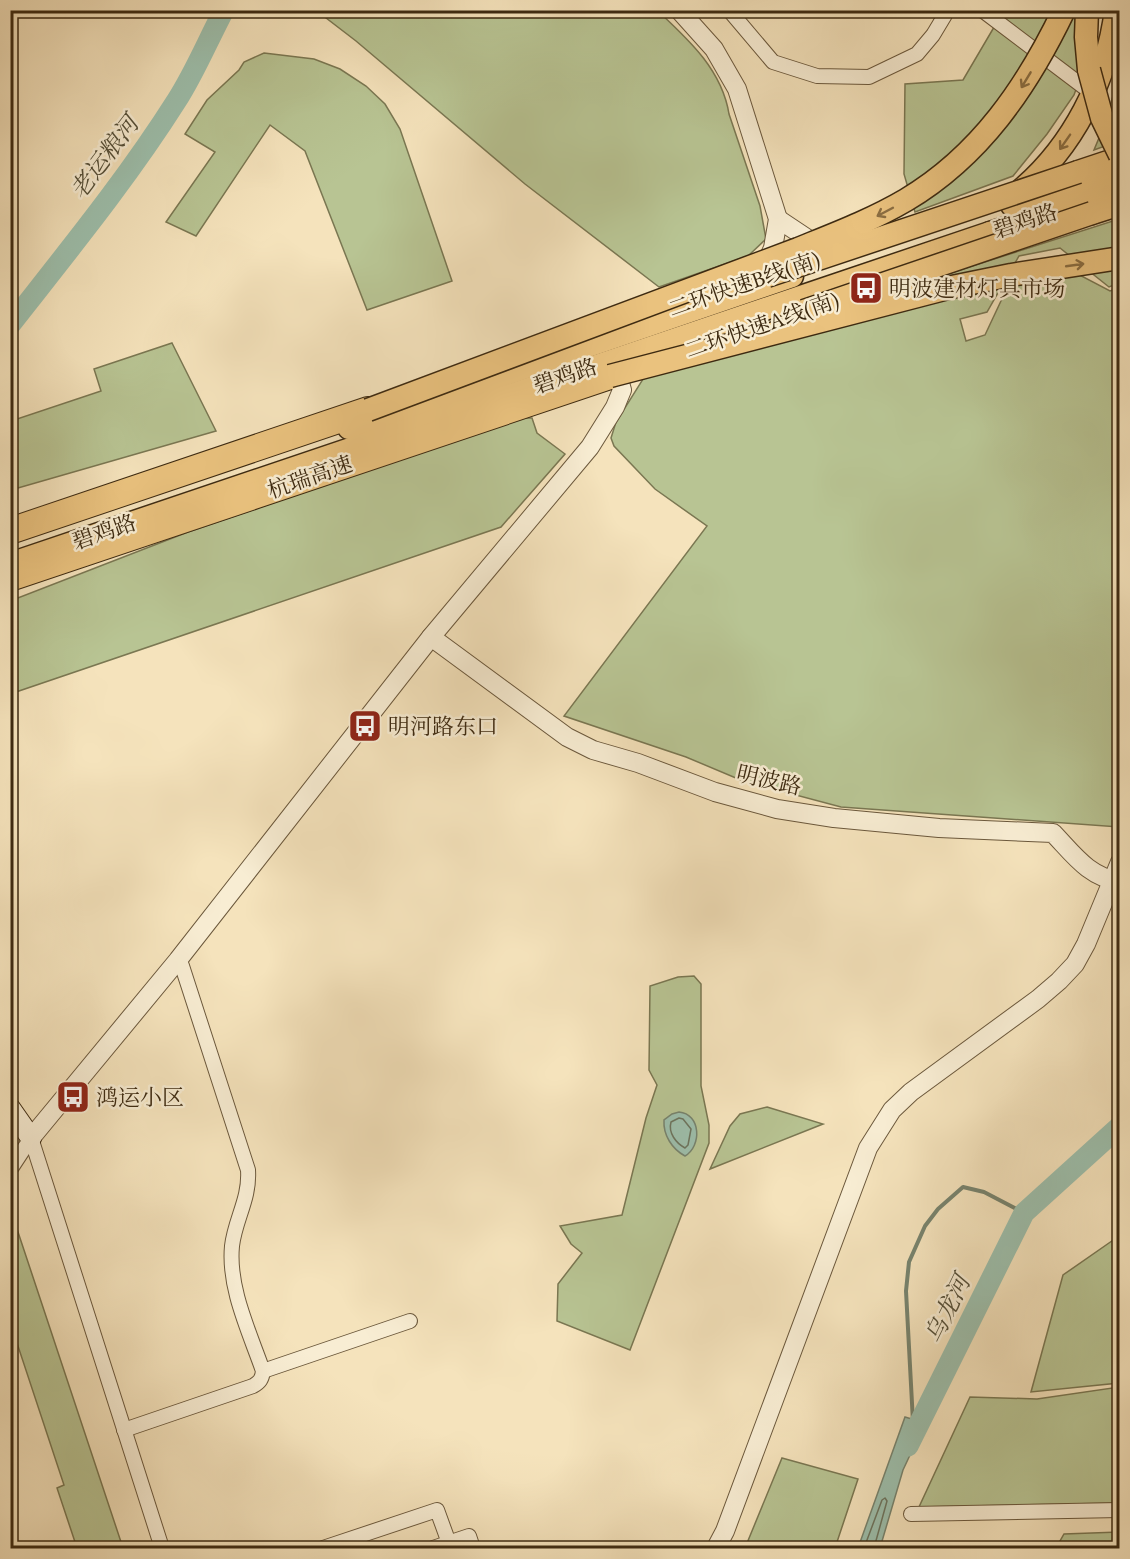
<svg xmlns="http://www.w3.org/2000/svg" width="1130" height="1559" viewBox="0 0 1130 1559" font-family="'EB Garamond','Noto Serif SC',serif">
<rect width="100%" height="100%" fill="#f5e3bc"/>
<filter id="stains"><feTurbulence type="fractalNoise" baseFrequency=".00333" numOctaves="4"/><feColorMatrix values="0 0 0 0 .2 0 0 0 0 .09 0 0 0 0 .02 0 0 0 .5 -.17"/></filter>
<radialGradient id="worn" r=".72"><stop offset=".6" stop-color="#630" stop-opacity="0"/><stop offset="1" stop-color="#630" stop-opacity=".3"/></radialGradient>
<!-- green -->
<g fill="#b8c493" stroke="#7a7752" stroke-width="1.5">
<path d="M317,11H658C689,40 722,70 729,114L760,206L766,239L748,256L659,287L525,184L356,41Z"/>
<path d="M995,11H1085V65L1074,95L1047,134L1013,176L915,212L904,174L905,84L963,80L1000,17Z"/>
<path d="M264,53L314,59L340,69L366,86L385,104L400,129L452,281L367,310L305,151L270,125L196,236L166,222L215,152L185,134L207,100L239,70L244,62Z"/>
<path d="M1119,74V141L1094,150L1106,121Z"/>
<path d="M1119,219V283L1109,287L1060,248L1019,256L987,312L960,319L966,341L985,335L1009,284L1074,272L1110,291L1119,288V827L841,807L743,781L686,757L564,716L707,526L655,489L614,446L611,438L616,422L643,379L935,278Z"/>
<path d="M172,343L216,431L11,490V421L101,391L94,369Z"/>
<path d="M520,418H532L537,433L565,454L501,527L13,693L10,686V601L188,532Z"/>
<path d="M694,976L701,984V1086L709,1125V1143L630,1350L557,1321L558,1284L582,1253L571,1244L560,1226L622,1215L646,1118L657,1085L649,1070L650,986L678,977Z"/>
<path d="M767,1107L823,1124L710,1169L730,1126L740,1114Z"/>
<path d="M1119,1198V1383L1031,1392L1063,1275L1119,1236L1114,1203Z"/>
<path d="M15,1223L123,1548H77L57,1488L64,1485L11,1325L10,1231Z"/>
<path d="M1119,1387V1503L919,1507L970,1397L1037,1399Z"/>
<path d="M782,1458L858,1479L835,1548H745Z"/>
<path d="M1119,1532V1548H1056L1064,1534Z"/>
</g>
<!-- water -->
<g fill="#9dbfac" stroke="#77836e" stroke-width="1.5">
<path d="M679,1112C701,1114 702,1146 685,1156C672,1149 663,1135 664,1120L672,1114Z"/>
<path d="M905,1417L925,1423L903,1470L880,1548H858Z"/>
</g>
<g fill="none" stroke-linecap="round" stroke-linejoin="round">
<!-- shore -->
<g stroke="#6d745e" stroke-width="1.5">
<path d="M679,1118L683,1119L691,1129L688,1145L685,1148C676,1143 668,1133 671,1122Z"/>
<path d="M910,1425L914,1426L915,1429L907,1448L903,1449L901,1446Z"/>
<path d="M864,1548L882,1500L885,1498L887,1501L874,1548"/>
</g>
<!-- stream -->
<path stroke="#77836e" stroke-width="4" d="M913,1422L906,1291L909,1262L925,1226L938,1209L963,1187L984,1192L1024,1213"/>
<!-- river -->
<g stroke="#9dbfac" stroke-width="21">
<path d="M10,325C68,251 127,179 177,100C195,72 208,40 224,10"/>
<path d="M908,1446L1024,1213L1120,1126"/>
</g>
<defs>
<g id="minor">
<path d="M729,10L773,62L817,76L869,77L917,54L933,35L948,10"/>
<path d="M982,10L1093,94"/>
<path d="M31,1138L162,1548"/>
<path d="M10,1170L31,1138"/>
<path d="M263,1371L410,1321"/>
<path d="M124,1430L253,1386C260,1382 262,1379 263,1371C249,1331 228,1288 232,1246C235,1219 250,1199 248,1170L182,966L178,960"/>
<path d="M911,1514L1120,1510"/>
<path d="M323,1548L437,1510L449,1543"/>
<path d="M433,1548L469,1536L473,1548"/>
</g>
<g id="tertiary">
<path d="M679,10L714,49L737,89L778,219L773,248L764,268"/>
<path d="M778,219L808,239L823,245"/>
<path d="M431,637L567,737L593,750L638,763L715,792L777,809L834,818L939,828L1053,833C1075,856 1088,876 1120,882"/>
<path d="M31,1138L178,960L431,637L590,447L615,407L622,390L614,362"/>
<path d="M716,1548L725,1531L868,1148L892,1110L911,1092L1038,999L1059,981L1075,964L1086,944L1120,862"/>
</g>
<path id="secondary" d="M10,1108L31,1138"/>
<g id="primary">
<path d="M1019,192C1073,147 1107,80 1116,10"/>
<path d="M1012,205L1120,172"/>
<path d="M990,233L1120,190"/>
</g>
<g id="trunk">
<path d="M1087,10L1086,37L1089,70"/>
<path d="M1078,172L1120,158"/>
<path d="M1092,213L1120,204"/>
<path d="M349,428L792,276"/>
<path d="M10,564L990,233"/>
</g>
<g id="motorway">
<path d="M10,531L368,410"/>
<path d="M10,578L610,376"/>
</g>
</defs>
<!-- minor casing -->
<use href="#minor" stroke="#6b583c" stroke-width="16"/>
<!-- tertiary casing -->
<use href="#tertiary" stroke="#6b583c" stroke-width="20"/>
<!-- secondary casing -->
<use href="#secondary" stroke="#3d2a11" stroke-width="22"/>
<!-- primary casing -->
<use href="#primary" stroke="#3d2a11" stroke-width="25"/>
<!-- trunk casing -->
<use href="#trunk" stroke="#3d2a11" stroke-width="25"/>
<!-- motorway casing -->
<use href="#motorway" stroke="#3d2a11" stroke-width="28"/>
<!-- minor -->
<use href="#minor" stroke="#f8edd3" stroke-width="14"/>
<!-- tertiary -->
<use href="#tertiary" stroke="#f8edd3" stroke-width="18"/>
<!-- secondary -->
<use href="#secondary" stroke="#f8edd3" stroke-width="20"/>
<!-- primary -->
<use href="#primary" stroke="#eac27e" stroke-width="22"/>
<!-- trunk -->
<use href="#trunk" stroke="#eac27e" stroke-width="22"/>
<!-- motorway -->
<use href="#motorway" stroke="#eac27e" stroke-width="26"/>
<defs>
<g id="trunk-bridge">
<path d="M1089,70L1102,118L1120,155"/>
<path d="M767,276L1078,172"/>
<path d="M804,311L1092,213"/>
<path d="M610,376L952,287L1011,275L1120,258"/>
<path d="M368,410L798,249C835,234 872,220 906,200C980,156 1027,87 1064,10"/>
</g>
</defs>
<!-- trunk-bridge casing -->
<use href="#trunk-bridge" stroke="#3d2a11" stroke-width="25" stroke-linecap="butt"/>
<!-- trunk-bridge -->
<use href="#trunk-bridge" stroke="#eac27e" stroke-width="22"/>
</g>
<!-- one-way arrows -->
<defs><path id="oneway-shaft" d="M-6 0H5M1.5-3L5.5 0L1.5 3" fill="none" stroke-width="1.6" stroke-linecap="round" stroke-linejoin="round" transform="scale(1.5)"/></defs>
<g stroke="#8b6e42">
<use href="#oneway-shaft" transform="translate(1026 80) rotate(121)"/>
<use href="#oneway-shaft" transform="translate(1065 142) rotate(125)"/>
<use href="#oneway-shaft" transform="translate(885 212) rotate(152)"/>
<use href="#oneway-shaft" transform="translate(1075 265) rotate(-8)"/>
</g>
<!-- icons -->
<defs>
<symbol id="bus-square" viewBox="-11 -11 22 22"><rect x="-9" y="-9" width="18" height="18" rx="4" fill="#8f2418" stroke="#f8edd3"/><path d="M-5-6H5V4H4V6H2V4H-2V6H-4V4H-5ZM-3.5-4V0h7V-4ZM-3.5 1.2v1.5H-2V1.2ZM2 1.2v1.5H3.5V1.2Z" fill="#fff"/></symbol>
</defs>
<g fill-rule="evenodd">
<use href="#bus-square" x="847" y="269" width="38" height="38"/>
<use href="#bus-square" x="346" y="707" width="38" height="38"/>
<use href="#bus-square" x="54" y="1078" width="38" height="38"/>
</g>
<g text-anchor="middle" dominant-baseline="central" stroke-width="5" stroke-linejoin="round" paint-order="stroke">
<!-- street labels -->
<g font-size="22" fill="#3d2a11" stroke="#f8edd3">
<text transform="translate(1025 221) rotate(-18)">碧鸡路</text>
<text transform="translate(744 284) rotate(-19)">二环快速B线(南)</text>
<text transform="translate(762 325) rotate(-19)">二环快速A线(南)</text>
<text transform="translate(565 376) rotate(-19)">碧鸡路</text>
<text transform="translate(310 477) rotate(-19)">杭瑞高速</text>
<text transform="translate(104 532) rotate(-19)">碧鸡路</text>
<text transform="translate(769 780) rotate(13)">明波路</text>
</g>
<!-- poi labels -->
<g font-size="22" fill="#3d2a11" stroke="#f8edd3" text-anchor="start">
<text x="889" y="288">明波建材灯具市场</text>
<text x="388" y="726">明河路东口</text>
<text x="96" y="1097">鸿运小区</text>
</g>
<!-- water labels -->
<g font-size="24" font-style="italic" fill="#554f38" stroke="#f8edd3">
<text transform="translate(104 157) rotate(-53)">老运粮河</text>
<text transform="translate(947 1309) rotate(-64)">乌龙河</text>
</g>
</g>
<!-- margin -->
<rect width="1130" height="1559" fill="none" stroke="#f5e3bc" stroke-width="36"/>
<rect x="12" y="12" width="1106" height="1535" fill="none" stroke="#3d2a11" stroke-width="3"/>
<rect x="18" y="18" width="1094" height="1523" fill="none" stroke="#3d2a11" stroke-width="1.5"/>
<rect width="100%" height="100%" filter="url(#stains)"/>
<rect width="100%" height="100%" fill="url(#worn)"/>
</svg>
